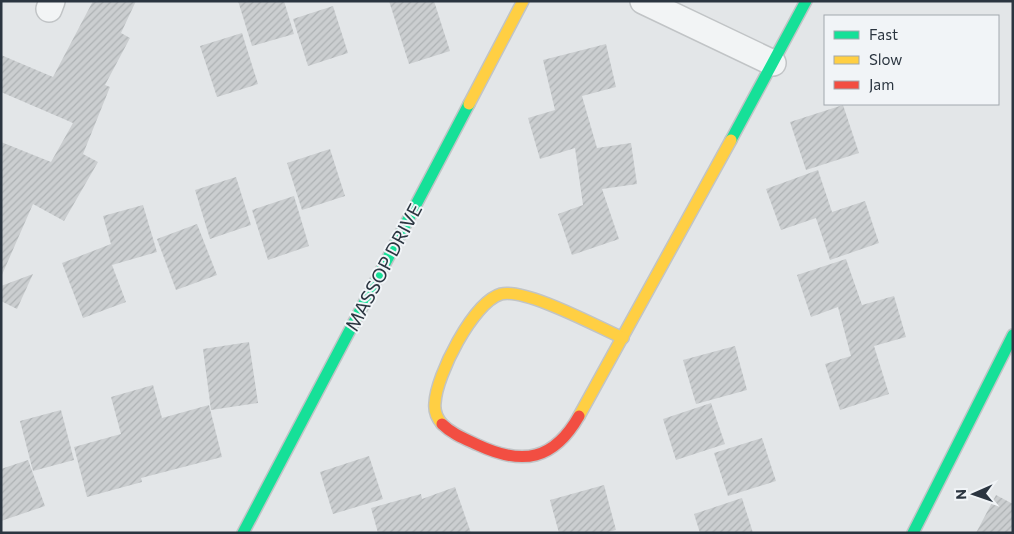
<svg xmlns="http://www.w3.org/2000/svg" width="1014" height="534" viewBox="0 0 1014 534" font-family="Commissioner,sans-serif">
<defs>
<pattern id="building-hatch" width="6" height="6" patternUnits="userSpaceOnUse" patternTransform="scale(1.25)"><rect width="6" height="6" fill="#cbced0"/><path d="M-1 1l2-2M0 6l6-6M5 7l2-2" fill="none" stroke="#aeb2b4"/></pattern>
</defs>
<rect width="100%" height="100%" fill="#e3e6e8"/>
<!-- building -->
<g fill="url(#building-hatch)">
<path d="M93,1H136L121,33L130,38L105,85L110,87L83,154L98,162L64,221L33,204L1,277V142L51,162L73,123L1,92V55L53,77Z"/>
<path d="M238,1H284L294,34L252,46Z"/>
<path d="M389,1H434L450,51L409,64Z"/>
<path d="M333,6L348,53L308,66L293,19Z"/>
<path d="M242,33L258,84L217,97L200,46Z"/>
<path d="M606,44L616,87L582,96L597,148L631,143L637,184L602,189L619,239L572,255L558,214L583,205L575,148L540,159L528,118L555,110L543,60Z"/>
<path d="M843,105L859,153L806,170L790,122Z"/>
<path d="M330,149L345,196L302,210L287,163Z"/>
<path d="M818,170L832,212L865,201L879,243L830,260L816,218L781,230L766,189Z"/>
<path d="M236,177L251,225L210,239L195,190Z"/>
<path d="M294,196L309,246L268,260L252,210Z"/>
<path d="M143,205L157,252L112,265L126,302L83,318L62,263L111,244L103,216Z"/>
<path d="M197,224L217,275L176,290L157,239Z"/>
<path d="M846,259L862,305L894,296L906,337L874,346L889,394L840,410L825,364L851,356L838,307L811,317L797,275Z"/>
<path d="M33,274L17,309L1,301V286Z"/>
<path d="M249,342L258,403L211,410L203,349Z"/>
<path d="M735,346L747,390L696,404L683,360Z"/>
<path d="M153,385L162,418L209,405L222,457L141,478L142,482L87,497L74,447L121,434L111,397Z"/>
<path d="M711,403L725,444L676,460L663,419Z"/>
<path d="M61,410L74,460L33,471L20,421Z"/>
<path d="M762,438L776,481L728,496L714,453Z"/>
<path d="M369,456L383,499L333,514L320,472Z"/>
<path d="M28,460L45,506L1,521V469Z"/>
<path d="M604,485L616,530L604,533H559L550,500Z"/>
<path d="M455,487L471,533H378L371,508L421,494L422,499Z"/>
<path d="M996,495L1013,504V533H976Z"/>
<path d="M742,498L753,533H700L694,514Z"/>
</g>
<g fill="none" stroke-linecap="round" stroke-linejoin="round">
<defs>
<g id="street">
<path d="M643,1L773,63"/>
<path d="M49,9L52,1"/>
</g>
<g id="fast">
<path d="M731,140L806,1"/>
<path d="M243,533L469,104"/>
<path d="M913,533L1013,335"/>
</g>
<g id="slow">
<path d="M469,104L523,1"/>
<path d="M579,416L731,140"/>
<path d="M442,424C436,417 434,411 435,403C436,376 473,302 501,294C526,288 598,327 623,338"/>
</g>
<path id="jam" d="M442,424C452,434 465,439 478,445C523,466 554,460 579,416"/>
</defs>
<!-- street casing -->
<use href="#street" stroke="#c1c4c6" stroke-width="28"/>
<!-- fast casing -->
<use href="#fast" stroke="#c1c4c6" stroke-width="14"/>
<!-- slow casing -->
<use href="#slow" stroke="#c1c4c6" stroke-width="14"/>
<!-- jam casing -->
<use href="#jam" stroke="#c1c4c6" stroke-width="14"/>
<!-- street -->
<use href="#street" stroke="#f2f4f5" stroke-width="25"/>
<!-- fast -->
<use href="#fast" stroke="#16e098" stroke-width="11"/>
<!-- slow -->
<use href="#slow" stroke="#ffcf43" stroke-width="11"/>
<!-- jam -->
<use href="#jam" stroke="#f24e42" stroke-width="11"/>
</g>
<g text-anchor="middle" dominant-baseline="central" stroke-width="4" stroke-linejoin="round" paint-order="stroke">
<!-- street labels -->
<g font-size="19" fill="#2b3540" stroke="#f1f4f7">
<text transform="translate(383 267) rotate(-62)">MASSOP DRIVE</text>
</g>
</g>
<!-- border -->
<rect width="1014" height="534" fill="none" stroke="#2b3540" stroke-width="5"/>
<!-- legend -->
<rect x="824" y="15" width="175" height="90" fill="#f1f4f7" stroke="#a2a8ae"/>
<rect x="834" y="31" width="25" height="8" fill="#16e098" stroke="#a2a8ae"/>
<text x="869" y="40" font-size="15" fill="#2b3540">Fast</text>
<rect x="834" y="56" width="25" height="8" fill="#ffcf43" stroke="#a2a8ae"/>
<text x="869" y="65" font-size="15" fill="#2b3540">Slow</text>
<rect x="834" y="81" width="25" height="8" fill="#f24e42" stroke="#a2a8ae"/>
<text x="869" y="90" font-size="15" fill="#2b3540">Jam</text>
<!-- north arrow -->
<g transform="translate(974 494) rotate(268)" stroke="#f1f4f7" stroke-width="4" paint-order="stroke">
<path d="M0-4L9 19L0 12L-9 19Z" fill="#2b3540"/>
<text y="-8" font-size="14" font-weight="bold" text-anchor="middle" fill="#2b3540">N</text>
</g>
</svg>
